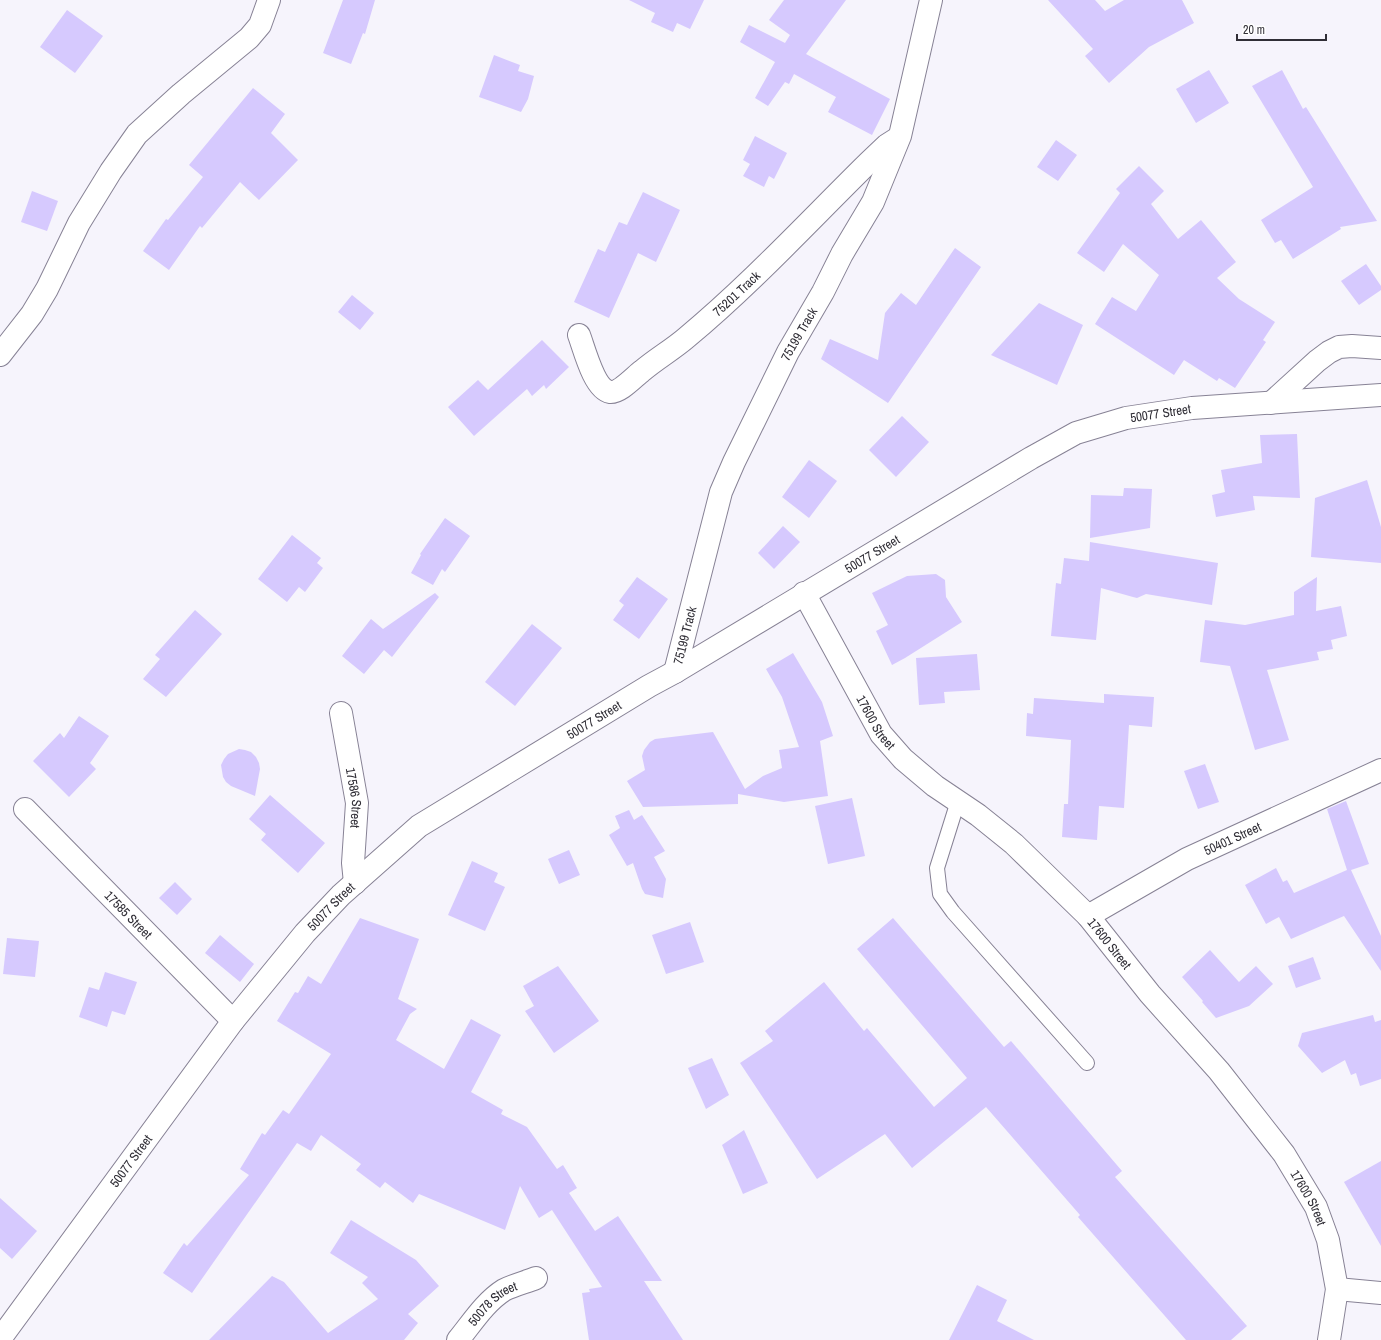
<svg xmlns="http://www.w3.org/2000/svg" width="1381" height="1340" viewBox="0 0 1381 1340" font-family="'Archivo Narrow',sans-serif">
<rect width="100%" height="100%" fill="#f6f4fc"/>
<!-- building -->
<g fill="#d6c9fe">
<path d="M343,0H375L365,34L363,33L351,64L323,53Z"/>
<path d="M629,0H704L690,29L677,23L673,32L651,22L655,13Z"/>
<path d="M784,0H846L806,54L890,99L872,135L828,112L836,97L794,74L789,84L785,82L768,106L755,98L775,62L740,42L749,25L785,43L790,35L769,20Z"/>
<path d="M1048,0H1095L1105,11L1124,0H1182L1194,23L1149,47L1109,83L1085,56L1093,49Z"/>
<path d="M67,10L103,36L75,73L40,47Z"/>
<path d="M494,55L520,65L518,71L534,76L528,99L521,112L479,97Z"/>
<path d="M1209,70L1229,103L1196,123L1176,89Z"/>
<path d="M1282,70L1303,109L1306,107L1377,221L1340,227L1341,229L1293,259L1281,240L1275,243L1261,220L1313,187L1252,86Z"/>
<path d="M253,88L285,114L271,133L298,160L259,200L240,182L202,228L200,226L169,270L143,251L166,219L168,220L203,177L189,165Z"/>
<path d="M755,136L787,153L774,179L769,176L764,187L743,176L750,164L743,160Z"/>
<path d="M1056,140L1077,155L1058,181L1037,167Z"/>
<path d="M1139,166L1164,191L1151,204L1178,239L1201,220L1236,262L1217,278L1239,299L1275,322L1263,340L1266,342L1235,388L1219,378L1217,381L1184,360L1174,375L1095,324L1112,297L1136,311L1159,275L1123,244L1104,272L1077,253L1120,193L1116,189Z"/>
<path d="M32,191L58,201L47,231L21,222Z"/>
<path d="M643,192L680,210L656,262L638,253L609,318L574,302L598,249L605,252L619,222L627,225Z"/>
<path d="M955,248L981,267L888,403L821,359L830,339L878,360L885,313L901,293L916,305Z"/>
<path d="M1366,264L1381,286V290L1359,305L1341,281Z"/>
<path d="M352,295L374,313L360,330L338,312Z"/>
<path d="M1039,303L1083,325L1057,385L991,355Z"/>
<path d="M542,340L569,367L546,389L544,385L532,396L527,389L474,436L448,407L478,380L488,390Z"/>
<path d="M902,416L929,442L896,477L869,450Z"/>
<path d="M1297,434L1300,498L1253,496L1255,510L1216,517L1212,495L1225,492L1221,470L1262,463L1260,435Z"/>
<path d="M809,460L837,481L809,518L782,497Z"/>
<path d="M1367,480L1381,527V563L1311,557L1315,498Z"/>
<path d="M1124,488L1152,489L1150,528L1090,538L1091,495L1123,496Z"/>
<path d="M445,518L470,536L445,572L442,569L433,585L411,573L421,555L420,554Z"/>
<path d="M783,526L800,542L774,569L758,553Z"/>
<path d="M292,535L321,558L317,563L323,568L305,592L299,587L287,602L258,579Z"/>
<path d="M1090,542L1218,563L1212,605L1146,594L1137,598L1133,597L1101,588L1096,640L1051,636L1056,583L1061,584L1064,558L1089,561Z"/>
<path d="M936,574L945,580L946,597L962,622L905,658L892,665L876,631L888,625L872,593L907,576Z"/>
<path d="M637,577L668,599L639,639L613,620L624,605L619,601Z"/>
<path d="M1317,577L1316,611L1341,606L1347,636L1331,640L1333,649L1317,652L1319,660L1267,670L1289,740L1255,750L1230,666L1200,662L1205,620L1245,625L1294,615V592Z"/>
<path d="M435,593L439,597L392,657L384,650L364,674L342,656L371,619L383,629Z"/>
<path d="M195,610L222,634L166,697L143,679L160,659L155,655Z"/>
<path d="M532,624L562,648L515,706L485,682Z"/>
<path d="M793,653L822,702L833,736L820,741L828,796L784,802L738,794V804L643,807L627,781L645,770L642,756L644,750L650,742L655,739L713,732L745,789L763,776L782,768L779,750L799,747L782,697L766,669Z"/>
<path d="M977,654L980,690L944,692L945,703L919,705L916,658Z"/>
<path d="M1104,694L1154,697L1152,727L1129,725L1124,808L1099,806L1097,840L1062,837L1064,804H1068L1071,740L1026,736L1027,713L1033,714L1034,698L1104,703Z"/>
<path d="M79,716L109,736L90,763L96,769L69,797L33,761L60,733L64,738Z"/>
<path d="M239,749L245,750L251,752L256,757L259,763L260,769L255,796L231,786L226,782L223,777L221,765L224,759L228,754Z"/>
<path d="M1205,764L1219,802L1198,809L1184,771Z"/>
<path d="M270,795L325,843L298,873L261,840L266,834L249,819Z"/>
<path d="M852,798L865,856L828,864L815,806Z"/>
<path d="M1346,801L1369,864L1351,870L1381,936V971L1344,916L1291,939L1279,917L1266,924L1245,885L1276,868L1283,882L1287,880L1294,893L1347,870L1327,809Z"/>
<path d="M629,810L634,820L642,815L665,851L654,857L666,879L663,898L645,894L642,889L633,863L627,866L609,835L620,828L615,816Z"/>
<path d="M569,850L580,875L559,884L548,859Z"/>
<path d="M472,861L498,873L494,882L505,887L485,931L448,915Z"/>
<path d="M175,882L192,899L177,915L159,898Z"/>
<path d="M360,918L419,939L398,999L417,1009L410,1014L396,1040L444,1069L471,1019L501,1035L471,1092L503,1110L501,1114L527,1127L557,1169L563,1165L577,1188L569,1193L595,1231L618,1216L662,1281H644L683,1340H589L582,1293L590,1292L589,1289L602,1287L552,1210L539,1218L520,1186L505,1230L419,1194L413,1203L385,1182L380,1188L356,1170L361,1164L321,1135L311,1151L297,1143L192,1293L163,1273L184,1243L187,1246L249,1175L240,1169L262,1133L265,1135L283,1110L289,1114L331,1054L277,1021L295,992L298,993L308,976L321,984Z"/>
<path d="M893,918L1004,1047L1011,1041L1122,1171L1115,1177L1247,1326L1231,1340H1186L1078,1217L1080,1215L986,1107L912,1168L885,1134L817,1179L740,1063L773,1041L765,1031L824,982L864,1031L867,1028L934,1107L967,1078L857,949Z"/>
<path d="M690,922L704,962L666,974L652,935Z"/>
<path d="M220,935L254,964L240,982L205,953Z"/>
<path d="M7,938L39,941L35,977L3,974Z"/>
<path d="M1210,950L1239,982L1256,966L1273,984L1249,1006L1216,1018L1202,1002L1203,1001L1182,977Z"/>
<path d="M1313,957L1321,979L1296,988L1288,966Z"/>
<path d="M558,966L599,1021L554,1053L525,1011L534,1006L523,986Z"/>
<path d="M105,972L137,982L125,1015L112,1011L107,1027L79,1017L89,987L99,990Z"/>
<path d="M1373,1015L1375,1022L1381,1020V1079L1360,1086L1356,1073L1351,1075L1345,1060L1322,1073L1298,1046L1302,1033Z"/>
<path d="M712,1058L729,1095L706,1109L688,1068Z"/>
<path d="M744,1130L768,1183L743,1194L722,1145Z"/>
<path d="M1381,1161V1246L1344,1182Z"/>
<path d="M0,1198L37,1231L12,1259L0,1248Z"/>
<path d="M351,1220L416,1260L439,1286L408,1314L418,1323L404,1340H209L272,1276L284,1282L328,1333L378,1299L362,1283L368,1277L330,1253Z"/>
<path d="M977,1285L1007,1300L997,1321L1034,1340H949Z"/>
</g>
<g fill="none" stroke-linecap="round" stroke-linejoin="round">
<defs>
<path id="service" d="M958,801L937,868L940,894L953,912L1087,1063"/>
<g id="minor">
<path id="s1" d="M579,335C584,348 594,389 610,392C620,393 635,376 642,371C656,359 672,350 686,338C751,284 809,221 869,162L887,145L898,138"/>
<path d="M0,355L32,314L47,289L79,223L111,171L137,134L181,94L249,38L260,25L269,0"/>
<path d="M1271,403L1317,361L1329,352L1339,347L1352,346L1381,348"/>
<path id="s2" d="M804,593L881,734L903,759L935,786L978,815L1014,844L1088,916L1150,994L1219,1071L1284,1154L1316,1207L1328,1240L1337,1289L1329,1340"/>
<path id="s3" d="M675,672L721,492L734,462L788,352L823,292L842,254L873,202L900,136L931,0"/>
<path id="s4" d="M341,713L357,803L353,863L355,883"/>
<path id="s5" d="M25,809L233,1021"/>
<path id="s6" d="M1088,916L1187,859L1381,770"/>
<path d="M1337,1289L1381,1293"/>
<path id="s7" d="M0,1339L233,1021L305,933L341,895L419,826L649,686L675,672L1031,458L1076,433L1126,418L1192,408L1381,395"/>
<path id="s8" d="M458,1340C472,1323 485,1302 504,1290C514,1285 526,1282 536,1278"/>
</g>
</defs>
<!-- service casing -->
<use href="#service" stroke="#878295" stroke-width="16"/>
<!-- minor casing -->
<use href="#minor" stroke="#878295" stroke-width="24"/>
<!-- service -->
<use href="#service" stroke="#fff" stroke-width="14"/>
<!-- minor -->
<use href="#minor" stroke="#fff" stroke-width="22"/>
</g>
<g text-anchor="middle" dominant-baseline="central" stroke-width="3" stroke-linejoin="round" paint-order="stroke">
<!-- street labels -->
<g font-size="13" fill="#302e36" stroke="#fff">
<text stroke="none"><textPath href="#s1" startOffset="228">75201 Track</textPath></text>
<text stroke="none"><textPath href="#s3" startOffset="362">75199 Track</textPath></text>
<text stroke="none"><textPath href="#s7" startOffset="1517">50077 Street</textPath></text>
<text stroke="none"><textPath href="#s7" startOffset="1193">50077 Street</textPath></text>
<text stroke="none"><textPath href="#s3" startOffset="38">75199 Track</textPath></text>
<text stroke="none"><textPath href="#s7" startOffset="869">50077 Street</textPath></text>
<text stroke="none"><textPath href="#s2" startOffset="148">17600 Street</textPath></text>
<text stroke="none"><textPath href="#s4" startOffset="86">17586 Street</textPath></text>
<text stroke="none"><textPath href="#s6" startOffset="164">50401 Street</textPath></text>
<text stroke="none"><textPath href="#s7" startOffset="545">50077 Street</textPath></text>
<text stroke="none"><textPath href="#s5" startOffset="148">17585 Street</textPath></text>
<text stroke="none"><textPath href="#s2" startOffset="472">17600 Street</textPath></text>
<text stroke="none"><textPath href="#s7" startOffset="221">50077 Street</textPath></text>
<text stroke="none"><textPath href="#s2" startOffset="796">17600 Street</textPath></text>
<text stroke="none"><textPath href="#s8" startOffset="51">50078 Street</textPath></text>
</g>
</g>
<!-- scale -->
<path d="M1237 34v6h89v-6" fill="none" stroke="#302e36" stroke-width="2"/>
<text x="1243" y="34" font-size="12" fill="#302e36" stroke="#ffffff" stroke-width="3" paint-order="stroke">20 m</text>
</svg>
